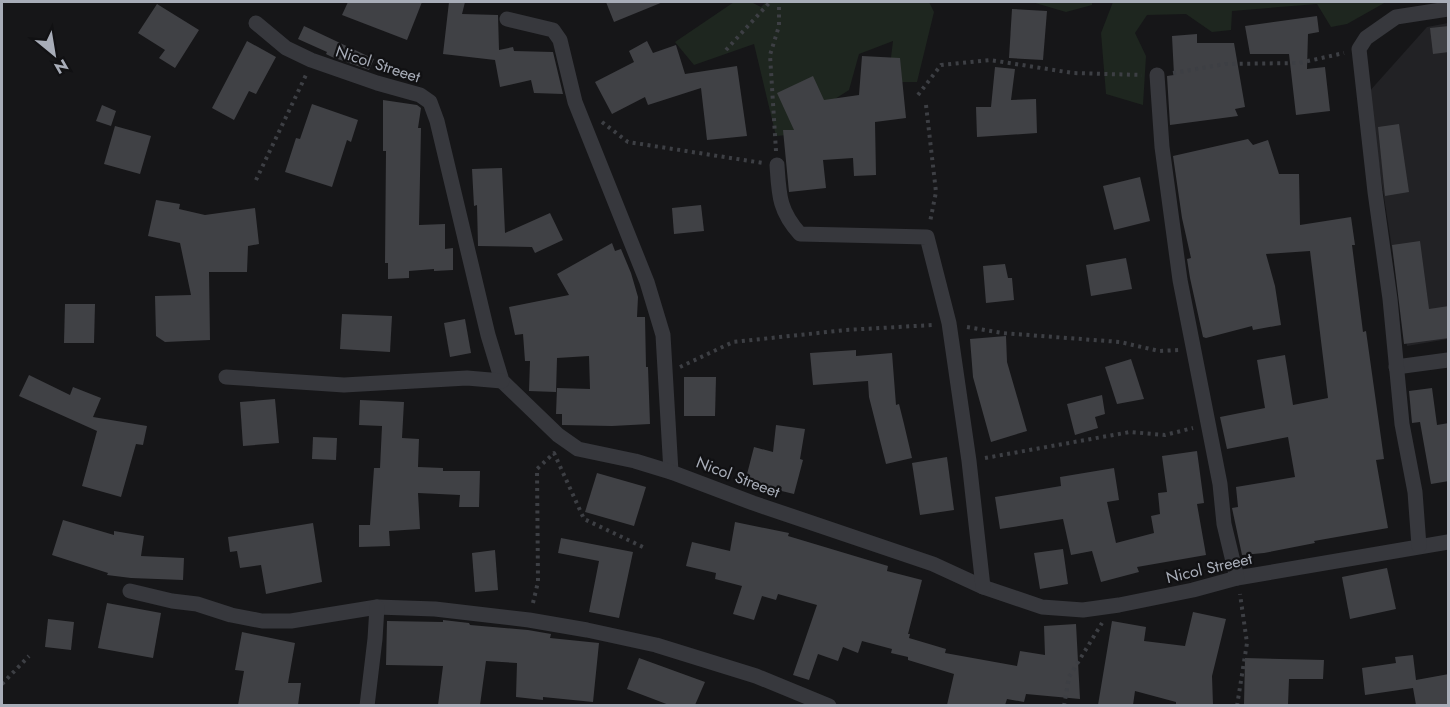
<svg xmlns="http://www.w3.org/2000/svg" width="1450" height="707" viewBox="0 0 1450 707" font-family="Jost,sans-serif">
<rect width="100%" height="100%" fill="#161618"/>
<!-- built -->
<path fill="#222225" d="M1448,23V339L1407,346L1368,93L1427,27Z"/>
<!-- green -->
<g fill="#1e261f">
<path d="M734,2H751L761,7L766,2H929L934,12L917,82H888L893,41L859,54L849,90L821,108L812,133L776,136L754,44L694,65L675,42Z"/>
<path d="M1032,2H1092V5L1066,12Z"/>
<path d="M1113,2H1386L1347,24L1331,27L1317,4L1232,11L1231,30L1212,32L1186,14L1147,15L1135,33L1146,56L1143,105L1106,94L1101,33Z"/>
</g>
<!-- building -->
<g fill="#404145">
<path d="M348,2H422L407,40L342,15Z"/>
<path d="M449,2H465L462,14L498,15L499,50L513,47L514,51L553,52L563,94L534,93L531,80L500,87L495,60L443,54Z"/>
<path d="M606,2H663L614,22Z"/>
<path d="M157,4L199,30L175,68L159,58L165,50L138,33Z"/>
<path d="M1012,9L1047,11L1043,60L1009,58Z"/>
<path d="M1317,16L1319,32L1308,34L1307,69L1325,67L1330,111L1296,115L1289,54H1250L1245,26Z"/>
<path d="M304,26L374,59L369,70L332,57L326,54L327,52L298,39Z"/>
<path d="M1449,26V52L1433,54L1430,28Z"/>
<path d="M1197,34V43H1234L1245,107L1235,109L1238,116L1170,125L1167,76L1174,75L1172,36Z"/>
<path d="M247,41L276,57L256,94L249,91L234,120L212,108Z"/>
<path d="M647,41L653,53L676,45L685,74L737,66L747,136L707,140L701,88L648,105L645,97L612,114L595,82L634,62L629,51Z"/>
<path d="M862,56L900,58L906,118L875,122L876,175L854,176L853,158L823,160L826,188L789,192L783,130H794L777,93L813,76L824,100L859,95Z"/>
<path d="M995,67L1015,69L1011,100L1036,99L1037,133L977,137L976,107H991Z"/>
<path d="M383,100L417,105L421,108L418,128H421L419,225L445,224V249L453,248V270L434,271V269L409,271V278L388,279V263H385L386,151H383Z"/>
<path d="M312,104L358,120L351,142L347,140L332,187L285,172L296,138L300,139Z"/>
<path d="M102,105L116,111L111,126L96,121Z"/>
<path d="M1399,124L1409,192L1385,196L1378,127Z"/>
<path d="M115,126L151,136L140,174L104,164Z"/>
<path d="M1248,139L1253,145L1268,140L1279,174H1299L1300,225L1351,217L1355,245H1352L1363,332L1366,331L1384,459L1376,460L1388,528L1314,541L1315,543L1264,553L1242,555L1232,508L1238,507L1236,487L1295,477L1288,437L1227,449L1220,417L1265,408L1257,360L1285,355L1293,405L1328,398L1310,251L1266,254L1275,286L1281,325L1253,330L1252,326L1206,338L1203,337L1190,278L1187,259L1191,258L1182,218L1173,156Z"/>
<path d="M502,168L505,233L550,213L563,240L535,253L532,247L478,246L477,205L474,206L472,169Z"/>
<path d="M1140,177L1150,221L1114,230L1103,186Z"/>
<path d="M156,200L180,204L179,209L205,215L255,208L259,244L248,246L247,272H209L210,340L165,342L156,336L155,296L191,295L180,243L148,236Z"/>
<path d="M701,205L704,231L674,234L672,208Z"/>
<path d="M1420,241L1429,309L1449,306V338L1404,344L1392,245Z"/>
<path d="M612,243L615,251L621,249L631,273L638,297L637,317H645L646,367H648L650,424L612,426L562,425V414H556L557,388L590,389L589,356L557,358L556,392L529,391L530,361H525L523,334L515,335L509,307L569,295L557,274Z"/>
<path d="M1126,258L1132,289L1091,296L1086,265Z"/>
<path d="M1005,264L1008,278H1012L1014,300L986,303L983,266Z"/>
<path d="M65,304H95L94,343H64Z"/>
<path d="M342,314L392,316L390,352L340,349Z"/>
<path d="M465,319L471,353L450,357L444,323Z"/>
<path d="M1006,336L1007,362L1027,431L991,442L973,377L970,339Z"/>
<path d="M856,350V356L892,353L896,405L899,404L904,424L912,458L886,464L869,397L868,381L813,385L810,353Z"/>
<path d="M1131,359L1144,399L1117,404L1105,367Z"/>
<path d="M29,375L70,395L73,387L101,398L93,417L147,426L143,445L136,444L121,497L82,486L97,431L19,396Z"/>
<path d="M684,377H716L715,416H684Z"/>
<path d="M1432,388L1437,425L1449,423V481L1431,484L1420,422L1412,423L1409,391Z"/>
<path d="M1102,395L1105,414L1095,417L1098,428L1075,435L1067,404Z"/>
<path d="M275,399L279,443L243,446L240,402Z"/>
<path d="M360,400L404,402L402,438L419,439L418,467L443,468V471H480L479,507H459L460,495L418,493L420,529L389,531L390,546L359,547V525H370L374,468H380L382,426L359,425Z"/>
<path d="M776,425L805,429L800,459L803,460L794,494L745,482L754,447L773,452Z"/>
<path d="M313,437L337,438L336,460L312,459Z"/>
<path d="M1197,451L1204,503L1197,504L1206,555L1137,567L1139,572L1101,582L1092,551L1071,555L1063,519L1000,529L995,497L1061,486L1060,477L1114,468L1119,500L1107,502L1116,543L1154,533L1151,516L1160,514L1158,493L1167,492L1162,456Z"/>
<path d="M947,457L954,510L920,515L912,463Z"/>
<path d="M597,473L646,487L634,526L585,512Z"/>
<path d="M63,520L114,535V531L144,536L141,556L184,558L183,580L131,578L107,575L108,573L52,555Z"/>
<path d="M735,522L789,533L788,536L888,566L887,571L922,580L908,634H910L909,638L946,649L945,653L1017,666L1020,651L1045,655L1044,626L1076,624L1080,699L1026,694L1024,702L1007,699L1005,705H947L954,674L908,660V657L891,653L892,649L862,641L858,653L843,647L838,661L818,654L809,680L793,675L817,605L778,594L776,600L762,596L754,620L733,614L742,586L715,579L716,573L686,566L692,542L730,551Z"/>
<path d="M313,523L322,582L266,594L261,565L240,568L237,551L230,552L228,537Z"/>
<path d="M561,538L633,552L619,618L589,612L599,561L558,553Z"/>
<path d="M1063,549L1068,584L1040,589L1034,553Z"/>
<path d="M495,550L498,590L475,592L472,553Z"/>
<path d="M1387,568L1396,609L1350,619L1342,577Z"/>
<path d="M107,603L161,613L153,658L98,648Z"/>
<path d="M1193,612L1226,619L1212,676L1213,705H1176V702L1135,691L1133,705H1098L1112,621L1146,627L1144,641L1185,646Z"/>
<path d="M48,619L74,622L71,650L45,647Z"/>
<path d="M443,620L469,623L470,625L528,630L551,634L550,638L599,643L593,702L543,697V700L516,697L517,663L486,661L480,705H438L443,666L386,665L387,621L443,622Z"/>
<path d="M242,632L295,643L288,683H301L298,705H238L244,671L235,670Z"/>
<path d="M1413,655L1416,680L1449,674V705H1416L1413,688L1365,695L1362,668L1396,663L1395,657Z"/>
<path d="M639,658L705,682L695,705H669L627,689Z"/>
<path d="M1245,658L1324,660L1323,679H1289L1288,705H1244Z"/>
</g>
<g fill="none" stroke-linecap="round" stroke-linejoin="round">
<!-- path -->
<g stroke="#3d3f44" stroke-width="4" stroke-dasharray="3 4.5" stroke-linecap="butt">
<path d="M726,50L770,2"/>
<path d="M1173,73L1225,64L1299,63L1344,53"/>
<path d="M918,95L941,65L990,60L1073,73L1142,75"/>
<path d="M926,105L936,192L930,222"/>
<path d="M602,122L628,142L763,163"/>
<path d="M776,151L770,55L779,26V2"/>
<path d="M256,180L306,75"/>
<path d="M967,327L1002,333L1120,342L1159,351L1179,350"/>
<path d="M680,367L733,342L846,330L932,325"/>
<path d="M985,458L1130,432L1165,435L1193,428"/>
<path d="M533,603L538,582L537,469L554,453L584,519L645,548"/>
<path d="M2,684L29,656"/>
<path d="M1012,706V705"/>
<path d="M1064,706L1069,677L1102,623"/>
<path d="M1237,706L1247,643L1240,594"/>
</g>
<!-- street -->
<g stroke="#37383d" stroke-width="15">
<path d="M507,19L553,30L560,40L575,102L647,282L663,335L671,472"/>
<path d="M256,23L286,48L311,60L377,83L420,95L430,102L437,121L488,335L502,381L558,435L578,449L635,461L671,472L753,503L933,564L983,587L1042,607L1083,610L1119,605L1193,590L1237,578L1448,542"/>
<path d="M1157,75L1162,147L1180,280L1220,484L1224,524L1237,578"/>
<path d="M777,165C779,195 779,211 800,234L927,237L949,323L969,461L983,587"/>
<path d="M1396,367L1448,360"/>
<path d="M226,377L344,385L467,378L502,381"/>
<path d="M1419,546L1415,492L1402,424L1390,299L1375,192L1359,49L1366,38L1396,17L1448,9"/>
<path d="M130,591L172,601L197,604L231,615L262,621H291L377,607L435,609L529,620L587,630L656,645L756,676L829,706"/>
<path d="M367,706L375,639L377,607"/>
</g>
</g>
<g text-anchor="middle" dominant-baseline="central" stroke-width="4.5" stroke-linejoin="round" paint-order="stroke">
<!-- street labels -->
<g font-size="16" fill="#a8adb8" stroke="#111113">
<text transform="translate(378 64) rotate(18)">Nicol Streeet</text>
<text transform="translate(738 477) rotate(21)">Nicol Streeet</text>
<text transform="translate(1209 568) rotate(-13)">Nicol Streeet</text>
</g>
</g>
<!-- border -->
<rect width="1450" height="707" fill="none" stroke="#a8adb8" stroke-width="6"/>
<!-- north arrow -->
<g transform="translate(54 54) rotate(150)" stroke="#111113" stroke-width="4.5" paint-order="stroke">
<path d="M0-4.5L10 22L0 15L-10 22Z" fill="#a8adb8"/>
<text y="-9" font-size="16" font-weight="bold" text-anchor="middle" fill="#a8adb8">N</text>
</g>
</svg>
